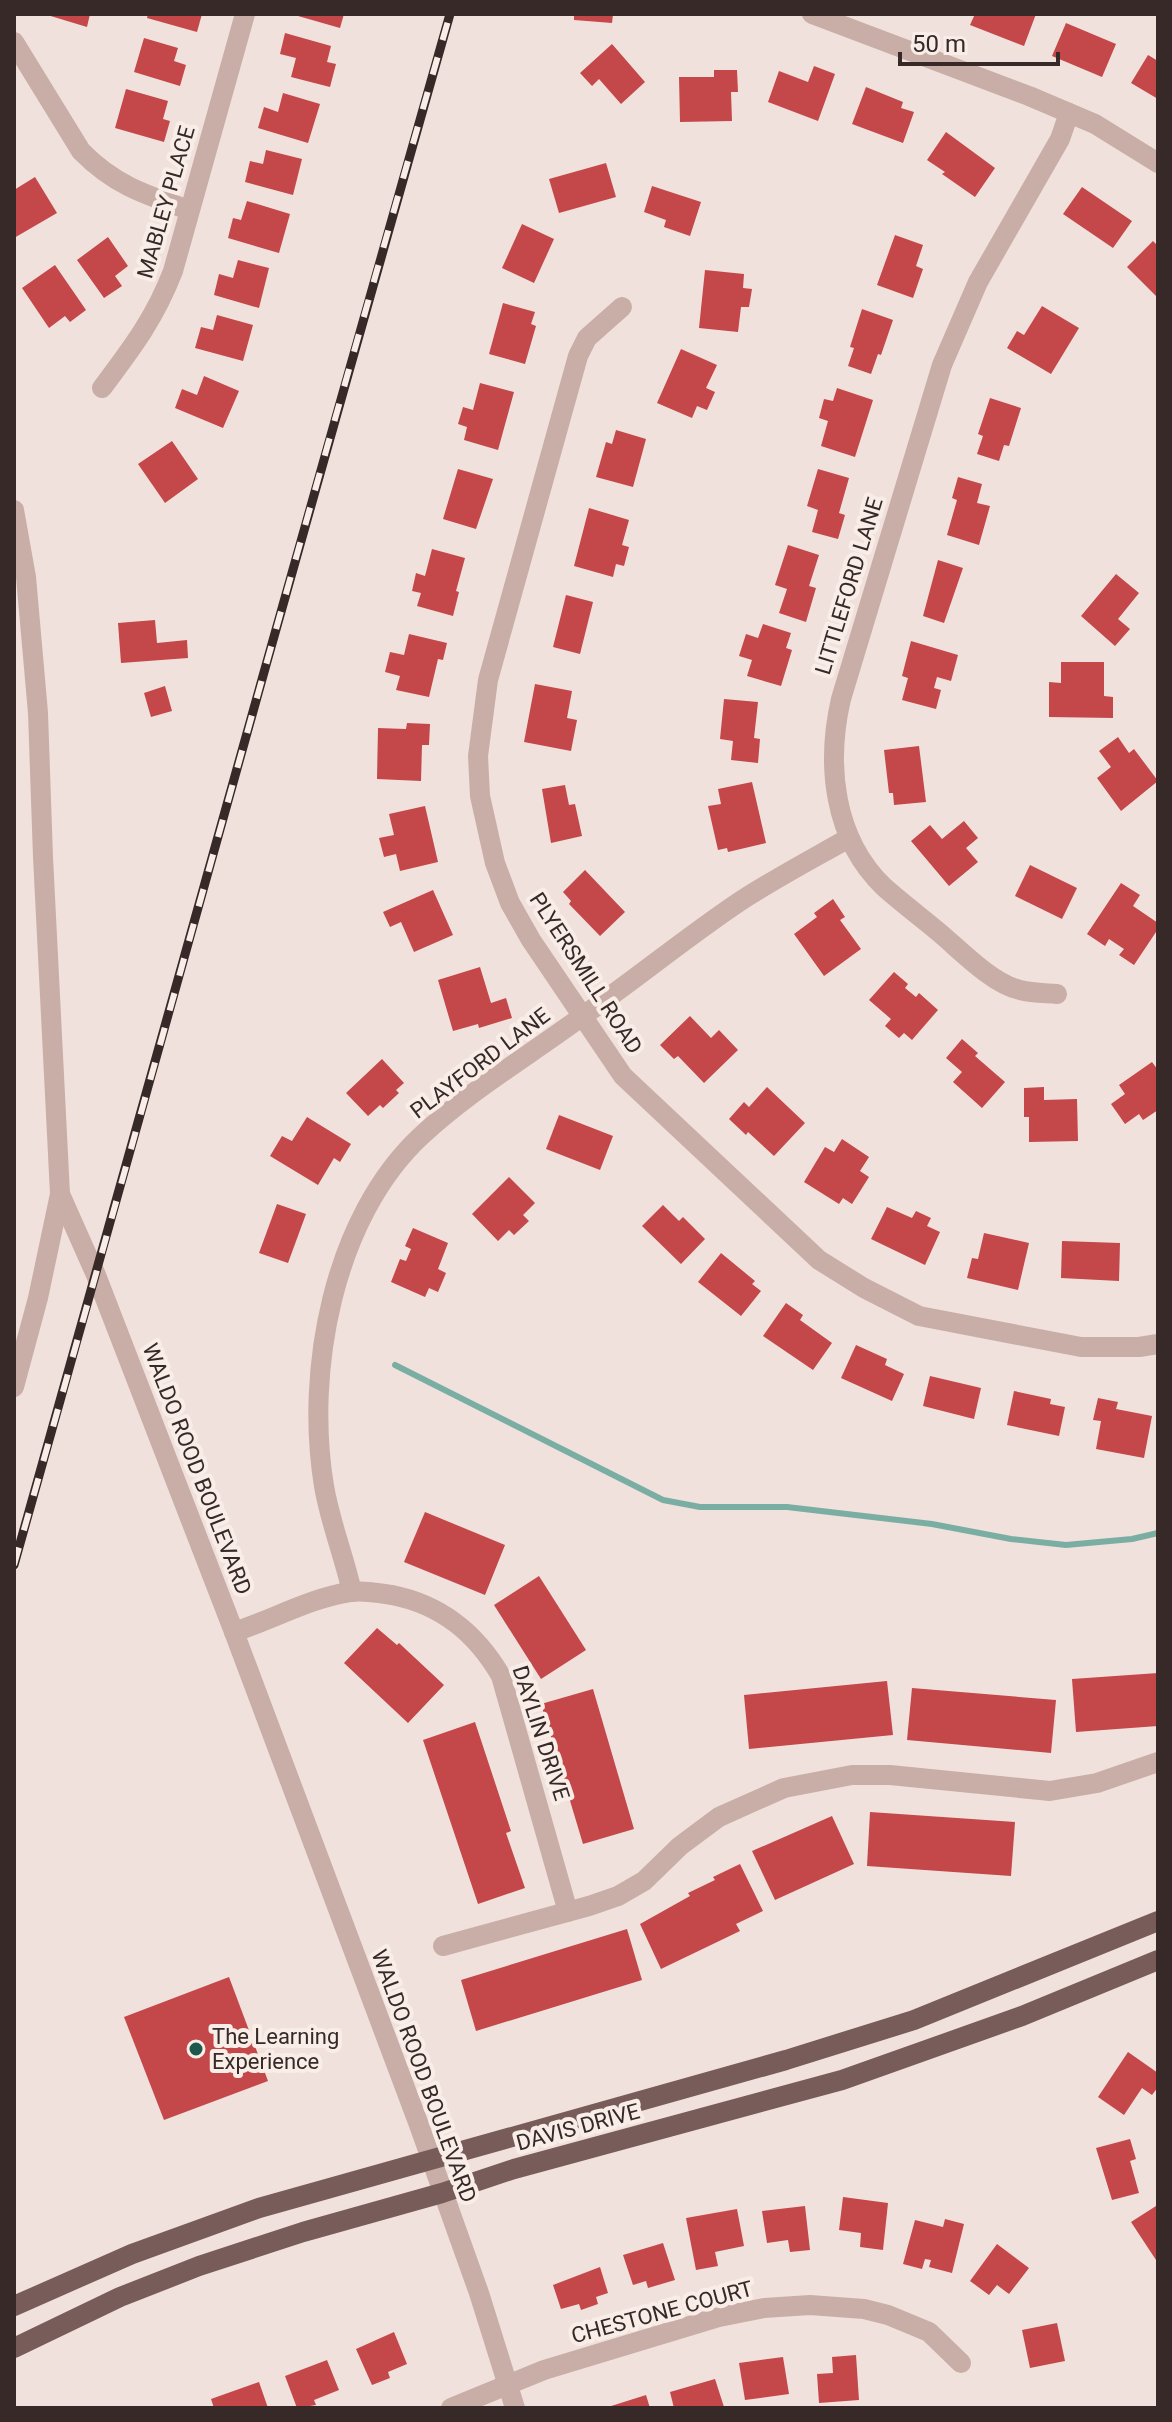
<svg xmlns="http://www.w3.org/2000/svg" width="1172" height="2422" viewBox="0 0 1172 2422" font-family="Roboto,sans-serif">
<rect width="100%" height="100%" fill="#f1e1dc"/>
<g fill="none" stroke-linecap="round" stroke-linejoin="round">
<!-- stream -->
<path stroke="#7baea3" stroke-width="6" d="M395,1365L663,1500L700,1507H787L932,1524L1011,1539L1066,1545L1132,1539L1158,1533"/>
</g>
<!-- building -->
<g fill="#c4474a">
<path d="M44,14H90L87,27Z"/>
<path d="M148,14H202L197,32L147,18Z"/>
<path d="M291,14H344L340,28Z"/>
<path d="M574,14H613L612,23L574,20Z"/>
<path d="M975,14H1036L1024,46L970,25Z"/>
<path d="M1066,23L1116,44L1102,77L1052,56Z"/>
<path d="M285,33L331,46L327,62L336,64L330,87L291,77L296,58L280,54Z"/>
<path d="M144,38L178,48L174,61L186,65L180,86L134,72Z"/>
<path d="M612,44L645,82L621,104L599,79L592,86L580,73Z"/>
<path d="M1148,55L1158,61V99L1131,83Z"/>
<path d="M814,66L835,74L818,121L768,102L779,71L808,82Z"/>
<path d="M714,70H737L738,92H731L732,121L680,122L679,77H714Z"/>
<path d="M866,87L903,102L901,108L914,112L903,143L852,124Z"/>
<path d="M126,89L168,101L163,119L170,121L164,142L115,128Z"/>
<path d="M283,93L320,104L308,143L258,128L264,107L278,112Z"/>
<path d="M946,132L995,168L975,197L942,174L945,172L927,160Z"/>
<path d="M266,150L302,159L293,195L245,182L250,161L263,164Z"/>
<path d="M606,163L616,197L559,213L549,179Z"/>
<path d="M35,177L57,213L14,238V190Z"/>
<path d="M652,186L701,202L690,236L664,227L666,220L644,212Z"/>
<path d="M1082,187L1132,221L1113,248L1063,214Z"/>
<path d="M247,201L290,214L279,253L228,238L233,218L241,220Z"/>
<path d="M522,224L554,239L534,283L502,268Z"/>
<path d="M895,235L923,245L916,266L923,269L913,298L877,285Z"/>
<path d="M108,237L128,266L115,276L122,286L104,298L77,260Z"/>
<path d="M1153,241L1158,246V298L1127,267Z"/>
<path d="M238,260L269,268L259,308L214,295L219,274L233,278Z"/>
<path d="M55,265L86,310L70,322L65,316L49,328L22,288Z"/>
<path d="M705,270L744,274L743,288L752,289L749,307H741L738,332L699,328Z"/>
<path d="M503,303L535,312L531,324L536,326L525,364L489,354Z"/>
<path d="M1042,306L1079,328L1051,374L1007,348L1017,331L1024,335Z"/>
<path d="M862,309L893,320L881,355L878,354L871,374L848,366L854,348L850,347Z"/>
<path d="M217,315L253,325L243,361L195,348L201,327L213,330Z"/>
<path d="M681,349L717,365L706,388L715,392L707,410L697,406L692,418L657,403Z"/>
<path d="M204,376L239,391L223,428L175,408L182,389L197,395Z"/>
<path d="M480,383L514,392L498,450L464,440L467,427L458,424L463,407L473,410Z"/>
<path d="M837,388L873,400L855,457L821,446L828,421L819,418L824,399L833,401Z"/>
<path d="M990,398L1021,408L1009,446L1004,445L999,461L977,454L983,436L978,434Z"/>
<path d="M616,430L646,439L633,487L596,477L606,442L612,444Z"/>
<path d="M172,441L198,479L165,503L138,464Z"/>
<path d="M458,469L493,479L476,529L443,519Z"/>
<path d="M818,469L849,478L839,513L845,515L838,539L812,532L818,510L807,506Z"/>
<path d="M958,477L982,484L977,503L990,506L979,545L947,535L957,500L952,498Z"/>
<path d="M589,508L629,520L622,545L629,547L624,566L616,564L613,577L574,566Z"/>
<path d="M788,545L819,555L809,586L816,588L806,622L779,613L787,589L775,585Z"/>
<path d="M432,549L465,558L456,591L459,592L453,616L417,606L421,593L412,591L416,573L425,576Z"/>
<path d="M938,560L963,568L944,623L923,616Z"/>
<path d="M1116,574L1139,593L1118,619L1130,629L1115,646L1081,616Z"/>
<path d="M566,595L593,602L580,654L553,647Z"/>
<path d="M155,620L157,643L187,640L188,658L121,663L118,623Z"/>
<path d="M763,624L791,633L786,648L792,650L781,686L747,676L752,660L739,656L746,634L758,638Z"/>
<path d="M409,634L447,643L443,660L438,659L429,697L396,690L400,676L385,672L390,652L404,655Z"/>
<path d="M911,641L958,655L951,681L937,677L934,688L941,690L936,709L902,700L908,678L902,676Z"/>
<path d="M1061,662H1104V696L1113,697V718L1049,717V682L1061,683Z"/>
<path d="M535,684L572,691L567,718L577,720L571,751L524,742Z"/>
<path d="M165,686L172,711L151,717L144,693Z"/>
<path d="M724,699L758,702L754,738L760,739L758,763L731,760L733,741L720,739Z"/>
<path d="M407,723L430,724L429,745H422L421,781L377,779L378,728L406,729Z"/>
<path d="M1118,737L1129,753L1134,749L1158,781L1121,811L1097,778L1111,767L1099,751Z"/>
<path d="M919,746L926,802L894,805L893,793H889L884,750Z"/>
<path d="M752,782L766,843L728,852L727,848L718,850L708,806L721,804L718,789Z"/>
<path d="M565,785L569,805L575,804L582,836L551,843L542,789Z"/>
<path d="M425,806L438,862L400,871L396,854L384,857L379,838L394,835L389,814Z"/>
<path d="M964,821L978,838L966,848L978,862L949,886L911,841L930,825L942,839Z"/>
<path d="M1030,865L1077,888L1062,919L1015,896Z"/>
<path d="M585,870L625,912L600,936L569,904L571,901L563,892Z"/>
<path d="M1121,883L1140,895L1133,906L1158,923V929L1134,965L1119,955L1124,949L1109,939L1105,946L1087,934Z"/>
<path d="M433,890L453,935L414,952L401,922L390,927L383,912Z"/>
<path d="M833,899L845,917L840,920L861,949L824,976L794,934L817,917L814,913Z"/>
<path d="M480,967L491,1003L506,998L512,1018L479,1028L478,1024L453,1031L438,980Z"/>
<path d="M894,972L908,984L905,988L916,997L919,993L938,1010L912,1040L904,1033L899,1038L885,1026L891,1019L869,1000Z"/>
<path d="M690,1016L711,1038L719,1030L738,1050L704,1083L678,1056L674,1059L660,1045Z"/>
<path d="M962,1039L978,1053L975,1056L1005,1082L982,1108L953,1082L962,1072L946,1058Z"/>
<path d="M382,1059L404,1083L396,1090L399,1093L383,1108L380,1105L368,1116L346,1093Z"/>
<path d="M1152,1062L1158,1070V1110L1143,1120L1139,1114L1125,1124L1111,1104L1125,1094L1119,1085Z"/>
<path d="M767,1087L805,1123L774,1156L748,1132L746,1135L729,1119L744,1102L749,1107Z"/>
<path d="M1044,1087V1100L1077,1099L1078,1141L1029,1142V1117H1024V1088Z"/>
<path d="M559,1115L613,1136L600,1170L546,1149Z"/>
<path d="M307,1117L351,1144L340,1162L334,1158L318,1185L270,1156L282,1136L292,1141Z"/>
<path d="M842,1139L869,1157L860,1171L869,1177L852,1204L843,1198L839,1204L804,1182L825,1147L834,1152Z"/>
<path d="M509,1177L535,1203L523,1215L529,1221L514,1235L509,1230L498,1241L472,1214Z"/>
<path d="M277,1204L306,1214L288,1263L259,1253Z"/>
<path d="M663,1205L679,1221L683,1217L705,1239L681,1264L642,1226Z"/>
<path d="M887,1207L912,1218L916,1211L931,1218L927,1226L940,1232L925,1265L871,1239Z"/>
<path d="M413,1228L448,1243L438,1269L446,1273L438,1292L429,1288L425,1297L391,1282L400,1259L406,1261L411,1249L405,1246Z"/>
<path d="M984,1233L1029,1243L1018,1290L967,1278L972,1258L978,1259Z"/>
<path d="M1062,1241L1120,1243L1119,1281L1061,1278Z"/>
<path d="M721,1253L755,1281L752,1284L761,1291L741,1316L698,1282Z"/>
<path d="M786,1303L803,1315L800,1320L832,1343L813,1370L763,1336Z"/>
<path d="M856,1345L887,1359L885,1365L904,1374L892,1401L841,1378Z"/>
<path d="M930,1376L981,1388L974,1419L923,1406Z"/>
<path d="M1014,1391L1051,1399L1050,1404L1065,1407L1059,1436L1007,1425Z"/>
<path d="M1098,1398L1118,1402L1116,1409L1152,1416L1144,1458L1096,1449L1101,1421L1093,1420Z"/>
<path d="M425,1512L505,1545L485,1595L404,1562Z"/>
<path d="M539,1576L586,1650L541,1679L494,1605Z"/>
<path d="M377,1628L397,1645L399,1643L444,1685L408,1723L344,1663Z"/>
<path d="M1158,1673V1726L1076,1732L1072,1679Z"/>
<path d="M887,1681L893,1735L749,1749L744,1695Z"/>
<path d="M912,1688L1056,1700L1051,1753L907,1740Z"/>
<path d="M593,1689L634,1829L583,1844L541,1704Z"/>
<path d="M475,1722L511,1831L506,1833L525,1888L478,1904L423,1740Z"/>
<path d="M870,1812L1015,1822L1011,1876L867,1866Z"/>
<path d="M832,1816L854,1864L775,1900L752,1851Z"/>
<path d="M740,1864L763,1911L736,1924L740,1931L661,1969L640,1924L690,1896L688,1893L715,1880L713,1877Z"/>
<path d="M627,1929L642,1980L476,2031L461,1980Z"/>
<path d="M229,1977L268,2081L164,2120L124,2017Z"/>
<path d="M1128,2052L1158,2073V2087L1152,2095L1142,2088L1124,2115L1098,2097Z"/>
<path d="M1130,2139L1136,2159L1130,2161L1139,2193L1112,2200L1096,2148Z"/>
<path d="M843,2197L888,2203L883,2250L860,2247L861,2233L839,2230Z"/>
<path d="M805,2206L810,2250L790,2252L788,2240L767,2243L762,2211Z"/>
<path d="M1156,2206L1158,2209V2263L1131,2222Z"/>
<path d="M737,2209L744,2246L715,2252L718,2266L696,2270L686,2218Z"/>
<path d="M945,2219L964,2224L952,2273L929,2267L931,2260L925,2259L922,2269L903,2264L915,2220L943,2227Z"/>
<path d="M663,2243L675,2280L648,2288L646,2281L633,2285L623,2255Z"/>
<path d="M997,2244L1029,2268L1009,2294L997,2285L989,2295L970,2281Z"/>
<path d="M600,2267L608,2293L596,2297L598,2304L581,2310L579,2304L561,2309L553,2285Z"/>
<path d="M1057,2323L1065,2361L1030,2368L1022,2330Z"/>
<path d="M394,2332L407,2364L388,2372L390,2378L372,2385L356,2349Z"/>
<path d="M856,2355L859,2400L819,2403L817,2374L833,2373L832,2357Z"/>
<path d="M783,2357L789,2394L745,2400L739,2363Z"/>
<path d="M327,2360L339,2390L314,2400L316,2405L297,2408L285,2376Z"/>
<path d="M715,2379L724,2407L674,2408L670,2392Z"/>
<path d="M259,2382L268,2408H214L211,2399Z"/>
<path d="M646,2395L650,2408H608V2407Z"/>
</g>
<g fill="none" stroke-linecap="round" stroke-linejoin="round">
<!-- minor -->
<g stroke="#c9aea8" stroke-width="20">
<path d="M812,14L1029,96L1095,124L1158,163"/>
<path d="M14,42L81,151C114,185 146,195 189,210"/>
<path d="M622,307L587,338L578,356L488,680L478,756L480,796L495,863L510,903L531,940L623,1076L819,1260L864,1288L919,1316L1081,1347H1139L1158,1344"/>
<path d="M102,388C132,348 155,318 173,271L245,14"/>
<path d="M1057,994C1045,993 1032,993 1020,990C993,984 962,952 941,934C922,918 902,903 884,887C833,838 826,764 841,699L942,365L978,282L1060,139L1069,113"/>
<path d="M352,1592C344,1556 330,1522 324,1486C305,1371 333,1218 421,1136C468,1092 525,1058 577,1020C632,982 684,939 739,902C774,879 812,859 849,838"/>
<path d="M234,1632C272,1620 310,1598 350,1592C363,1590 379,1593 392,1595C442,1605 476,1633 501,1676L568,1912"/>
<path d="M443,1946L589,1906L618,1896L644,1881L680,1846L719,1817L784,1788L852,1775H890L1050,1791L1097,1783L1158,1762"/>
<path d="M451,2408L544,2370L719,2317L764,2308L810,2305L864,2309L888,2315L929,2332L961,2363"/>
</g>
<!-- tertiary -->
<g stroke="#c9aea8" stroke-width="20">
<path d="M14,510L26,577L38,713L43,857L60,1194L96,1275L234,1632L419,2125L479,2293L515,2408"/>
<path d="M14,1387L38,1298L60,1194"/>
</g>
<!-- primary -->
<g stroke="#785c59" stroke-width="20">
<path d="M14,2306L132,2254L259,2208L786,2060L914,2020L1158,1921"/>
<path d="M14,2348L120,2297L199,2266L303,2232L442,2193L514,2169L842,2080L1022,2016L1158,1960"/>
</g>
<defs>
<path id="rail" d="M14,1565C160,1049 302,530 450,14"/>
</defs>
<!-- rail casing -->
<use href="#rail" stroke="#362928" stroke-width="9"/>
<!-- rail -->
<use href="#rail" stroke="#f9ede8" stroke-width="6" stroke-dasharray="18" stroke-linecap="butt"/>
</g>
<!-- markers -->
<circle fill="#1e574c" stroke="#f9ede8" stroke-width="3" cx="196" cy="2049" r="8"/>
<g text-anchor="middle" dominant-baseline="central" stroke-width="8" stroke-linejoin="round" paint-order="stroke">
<!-- street labels -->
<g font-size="22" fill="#362928" stroke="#f9ede8">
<text transform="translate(166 202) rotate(-74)">MABLEY PLACE</text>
<text transform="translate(849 586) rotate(-73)">LITTLEFORD LANE</text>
<text transform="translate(586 973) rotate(57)">PLYERSMILL ROAD</text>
<text transform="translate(480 1063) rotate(-37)">PLAYFORD LANE</text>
<text transform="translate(197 1469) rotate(69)">WALDO ROOD BOULEVARD</text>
<text transform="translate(541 1733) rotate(72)">DAYLIN DRIVE</text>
<text transform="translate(424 2076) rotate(70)">WALDO ROOD BOULEVARD</text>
<text transform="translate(578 2127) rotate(-15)">DAVIS DRIVE</text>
<text transform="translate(662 2312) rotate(-15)">CHESTONE COURT</text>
</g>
<!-- poi labels -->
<g font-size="22" fill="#362928" stroke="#f9ede8" text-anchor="start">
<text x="212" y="2036">The Learning<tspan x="212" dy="25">Experience</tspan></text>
</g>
</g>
<!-- border -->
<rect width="1172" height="2422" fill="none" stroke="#362928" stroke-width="32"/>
<!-- scale -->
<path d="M900 52v12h158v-12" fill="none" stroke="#362928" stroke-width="4"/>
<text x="912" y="52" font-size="24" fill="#362928" stroke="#f9ede8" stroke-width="6" paint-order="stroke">50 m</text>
</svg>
